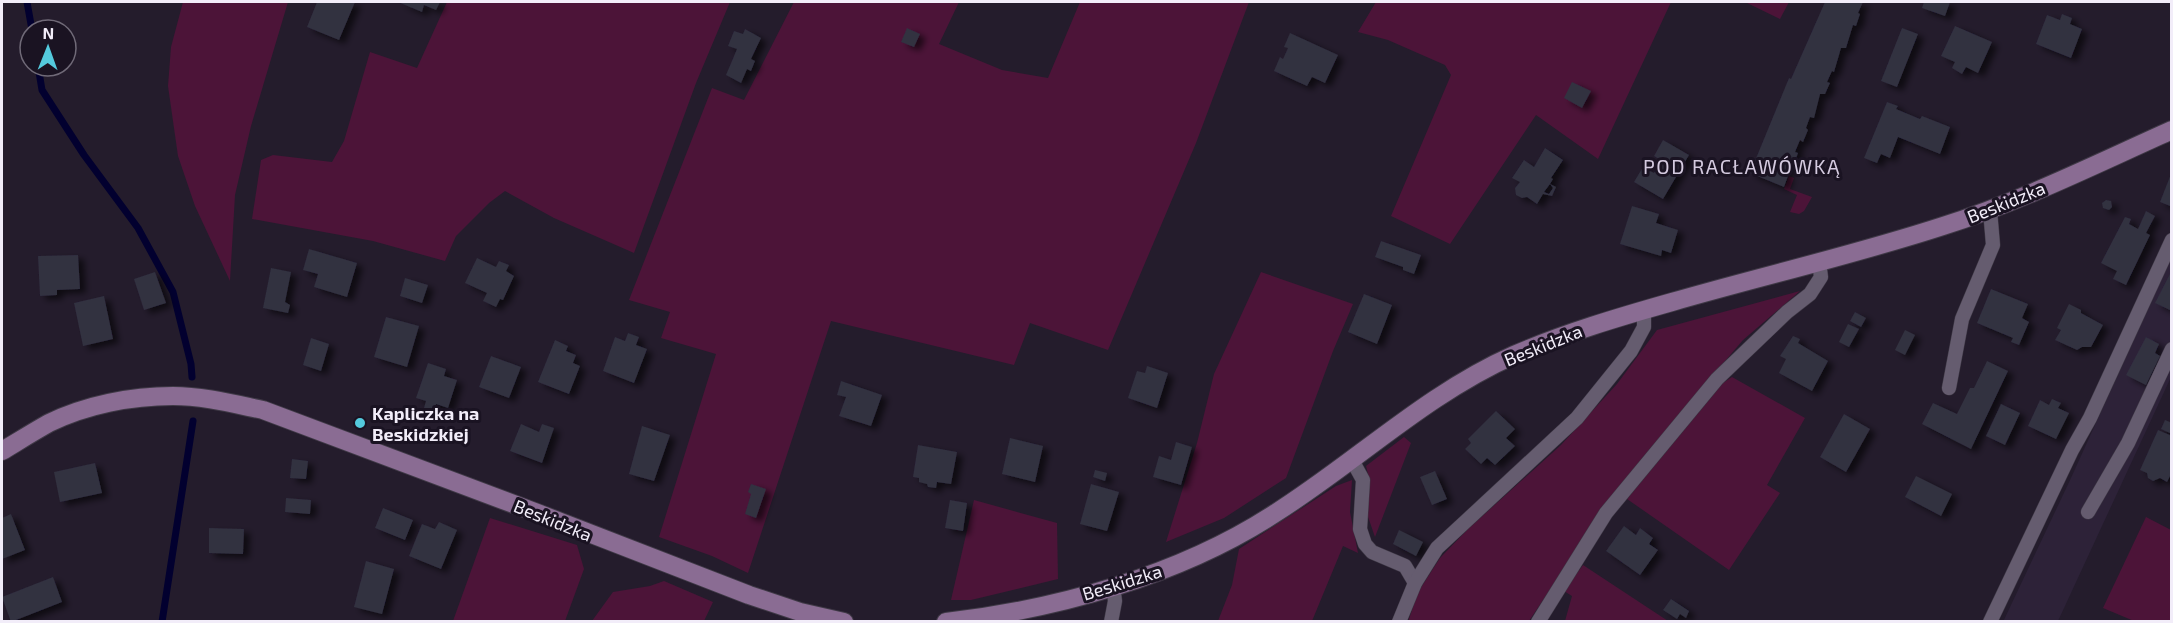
<svg xmlns="http://www.w3.org/2000/svg" width="2173" height="623" viewBox="0 0 2173 623" font-family="'Exo 2',sans-serif">
<defs>
<filter id="shadow"><feDropShadow dx="6" dy="4" stdDeviation="3" flood-color="#0009"/></filter>
</defs>
<rect width="100%" height="100%" fill="#241c2c"/>
<!-- built -->
<path fill="#2d2238" d="M2171,257V377L2058,621L2003,622L2071,478Z"/>
<!-- green -->
<g fill="#4c1438">
<path d="M183,2H288L251,126L235,195L230,281L195,206L178,156L168,86L171,47Z"/>
<path d="M447,2H730L696,83L634,253L554,218L505,191L489,203L456,236L445,261L373,241L252,219L261,160L273,155L332,162L344,141L370,52L417,68Z"/>
<path d="M794,2H959L939,44L1002,70L1048,78L1080,2H1249L1196,143L1108,350L1030,323L1014,365L831,321L748,573L712,556L659,537L716,354L661,338L670,312L629,300L712,88L744,100Z"/>
<path d="M1376,2H1671L1598,159L1536,115L1450,244L1391,216L1451,75L1445,65L1388,40L1358,32Z"/>
<path d="M1745,2H1789L1780,19Z"/>
<path d="M1789,176L1794,178L1790,189L1812,197L1804,211L1799,214L1790,212L1797,195L1784,189Z"/>
<path d="M1261,272L1353,304L1333,351L1286,478L1224,518L1166,542L1197,443L1214,374Z"/>
<path d="M1800,291L1743,340L1643,457L1606,506L1529,621L1408,622L1418,592L1440,558L1468,529L1561,445L1617,384L1657,330Z"/>
<path d="M1732,377L1805,418L1767,485L1780,493L1729,570L1627,499L1723,383Z"/>
<path d="M1404,437L1411,443L1375,537L1366,511L1370,482L1366,466Z"/>
<path d="M1352,480L1350,512L1358,553L1343,546L1312,621H1218L1232,585L1239,549L1336,486Z"/>
<path d="M974,500L1057,523L1058,579L971,600H951Z"/>
<path d="M2146,517L2171,530V621H2134L2103,608Z"/>
<path d="M490,518L577,545L584,569L565,621H453Z"/>
<path d="M1583,565L1668,621H1565L1572,596L1564,591Z"/>
<path d="M664,581L713,602L704,621H592L613,592L650,586Z"/>
</g>
<g fill="none" stroke-linecap="round" stroke-linejoin="round">
<!-- stream -->
<g stroke="#02002f" stroke-width="7">
<path d="M27,2L32,30"/>
<path d="M38,66L42,90L84,155L138,228L173,292L191,364L192,377"/>
<path d="M162,622L193,421"/>
</g>
</g>
<!-- building -->
<g fill="#313041" fill-rule="evenodd" filter="url(#shadow)">
<path d="M317,2H355L339,40L307,27Z"/>
<path d="M398,2H440L436,10L424,5L422,12Z"/>
<path d="M1825,2H1863L1858,13L1860,14L1856,26L1853,25L1846,48H1841L1834,72L1832,71L1827,82L1830,83L1825,94H1820L1814,118L1810,117L1806,128L1808,130L1803,142L1800,140L1795,152L1798,153L1794,164H1790L1785,175L1788,176L1784,187L1750,173L1789,78L1791,79Z"/>
<path d="M1924,2H1950L1945,16L1922,8Z"/>
<path d="M2062,14L2072,18L2070,24L2082,29L2071,58L2036,44L2047,15L2060,20Z"/>
<path d="M1955,26L1992,42L1978,73L1966,67L1962,74L1952,68L1955,62L1941,56Z"/>
<path d="M907,28L920,34L914,47L901,42Z"/>
<path d="M1902,28L1918,34L1897,87L1881,81Z"/>
<path d="M745,29L761,38L751,59L755,61L751,71L747,69L741,83L726,75L737,49L728,46L734,31L743,34Z"/>
<path d="M1290,33L1338,55L1325,83L1312,77L1307,86L1274,71L1280,57L1283,59L1288,48L1284,47Z"/>
<path d="M1572,82L1591,91L1582,108L1564,98Z"/>
<path d="M1887,102L1898,106L1896,109L1920,119L1922,116L1950,127L1940,154L1898,137L1890,158L1881,154L1877,163L1864,158Z"/>
<path d="M1663,140L1689,155L1663,199L1634,182L1643,167L1654,173L1662,161L1654,156Z"/>
<path d="M1545,148L1563,160L1551,178L1553,179L1550,184L1556,187L1552,196L1543,194L1537,204L1527,197L1522,198L1516,195L1515,188L1520,182L1512,178L1524,160L1534,167ZM1550,184L1553,188L1549,194L1544,192Z"/>
<path d="M2171,174L2172,213H2171L2170,206L2160,202Z"/>
<path d="M2106,200L2111,201L2112,207L2109,210L2103,208L2102,203Z"/>
<path d="M1632,206L1659,214L1656,223L1678,230L1671,253L1662,250L1661,256L1620,244Z"/>
<path d="M2146,211L2155,216L2146,233L2150,235L2126,285L2113,279L2117,271L2101,263L2125,217L2131,219L2129,224L2138,229Z"/>
<path d="M1381,241L1421,255L1414,274L1403,270V267L1375,257Z"/>
<path d="M309,249L357,263L347,297L314,287L318,274L303,270Z"/>
<path d="M78,255L80,289L57,290V295L40,296L38,256Z"/>
<path d="M477,258L496,267L499,261L509,265L506,271L514,276L503,300L500,299L496,307L483,301L487,293L465,283Z"/>
<path d="M271,268L291,272L285,302L290,305L288,313L263,308Z"/>
<path d="M2172,270V311L2155,303Z"/>
<path d="M155,272L166,303L144,310L134,279Z"/>
<path d="M405,278L428,285L422,303L400,296Z"/>
<path d="M1991,289L2028,304L2022,318L2029,322L2019,345L2011,342L2013,338L1977,323Z"/>
<path d="M1364,294L1392,305L1377,344L1348,332Z"/>
<path d="M104,296L113,339L83,346L74,303Z"/>
<path d="M2069,304L2081,310V313L2103,325L2091,347H2082L2077,350L2055,340L2061,330L2057,328Z"/>
<path d="M1855,312L1866,318L1861,327L1850,321Z"/>
<path d="M386,317L419,326L407,367L374,357Z"/>
<path d="M1848,324L1859,329L1849,347L1839,342Z"/>
<path d="M1905,330L1915,335L1905,355L1895,350Z"/>
<path d="M628,333L639,337L636,345L647,349L634,383L603,371L615,337L625,341Z"/>
<path d="M1793,336L1800,339L1798,343L1828,361L1812,391L1779,373L1786,359L1780,356Z"/>
<path d="M2146,337L2159,344L2155,353L2160,356L2146,385L2126,375Z"/>
<path d="M311,338L329,344L321,371L303,365Z"/>
<path d="M555,340L568,346L566,351L576,355L573,363L580,366L569,394L538,382Z"/>
<path d="M491,356L521,367L509,398L479,387Z"/>
<path d="M1987,361L2008,371L1971,449L1922,424L1933,403L1957,414L1970,388H1974Z"/>
<path d="M428,363L446,369L444,376L457,380L448,408L436,404L435,411L424,408L426,401L416,398Z"/>
<path d="M1147,366L1168,373L1157,408L1128,398L1137,371L1145,373Z"/>
<path d="M841,381L882,395L871,426L839,416L846,397L837,395Z"/>
<path d="M2052,399L2061,403L2058,408L2069,413L2056,439L2028,426L2040,400L2049,405Z"/>
<path d="M2001,404L2020,413L2005,445L1986,436Z"/>
<path d="M1496,411L1515,429L1506,438L1515,446L1495,465L1487,458L1481,464L1465,449L1471,443L1468,439Z"/>
<path d="M1844,414L1870,429L1846,472L1820,457Z"/>
<path d="M2165,420L2172,423V434L2161,429Z"/>
<path d="M521,424L539,432L542,424L554,428L542,463L510,451Z"/>
<path d="M642,426L670,435L654,481L629,474Z"/>
<path d="M2158,430L2172,436V472L2167,482L2160,478L2153,481L2148,478L2147,473L2140,470Z"/>
<path d="M1010,438L1043,446L1035,482L1002,474Z"/>
<path d="M1176,442L1192,447L1181,485L1153,477L1159,456L1171,460Z"/>
<path d="M918,445L957,452L951,484L937,482L936,488L928,487L927,484L919,482V478L913,477Z"/>
<path d="M292,459L308,461L306,479L290,478Z"/>
<path d="M95,463L102,493L60,502L54,472Z"/>
<path d="M1095,470L1107,473L1105,481L1093,477Z"/>
<path d="M1435,471L1447,499L1432,505L1420,477Z"/>
<path d="M1916,476L1952,494L1941,516L1905,497Z"/>
<path d="M751,484L766,489L756,518L745,514L751,494L748,492Z"/>
<path d="M1091,484L1119,492L1107,531L1080,524Z"/>
<path d="M286,498L311,500L310,514L285,512Z"/>
<path d="M950,500L967,503L963,531L945,528Z"/>
<path d="M383,508L413,520L405,540L375,528Z"/>
<path d="M11,514L25,550L2,559V518Z"/>
<path d="M439,522L457,530L441,569L409,556L422,524L435,529Z"/>
<path d="M1624,526L1636,535L1640,528L1653,538L1649,544L1658,550L1640,575L1606,551Z"/>
<path d="M209,528L244,529L243,554L209,553Z"/>
<path d="M1399,530L1423,542L1416,556L1393,544Z"/>
<path d="M366,561L394,569L382,614L354,607Z"/>
<path d="M53,577L62,602L11,622L2,597Z"/>
<path d="M1671,599L1689,611L1686,618L1680,614L1677,619L1663,610Z"/>
</g>
<g fill="none" stroke-linecap="round" stroke-linejoin="round">
<defs>
<g id="lane">
<path d="M1949,388L1962,319L1993,245L1990,210"/>
<path d="M1352,460L1363,480L1360,529L1365,544L1372,552L1405,566L1415,583"/>
<path d="M2088,512L2128,443L2172,349"/>
<path d="M1111,622L1115,601L1113,586"/>
<path d="M1399,622L1415,583L1437,548L1577,418L1631,351L1644,327V310"/>
<path d="M1538,622L1606,513L1717,379L1787,312L1810,294L1821,277L1819,262"/>
<path d="M1990,622L2072,450L2090,418L2172,240"/>
</g>
<g id="secondary">
<path d="M2,451C17,442 33,432 49,423C86,405 131,396 173,396C203,396 234,404 263,410L540,514L749,595L800,612L844,622"/>
<path d="M946,622C1058,609 1180,575 1274,514C1355,463 1426,394 1514,355C1565,333 1619,317 1672,302C1762,276 1854,255 1943,226C2022,201 2096,164 2172,130"/>
</g>
</defs>
<!-- lane casing -->
<use href="#lane" stroke="#3f3946" stroke-width="15"/>
<!-- secondary casing -->
<use href="#secondary" stroke="#3f3946" stroke-width="20"/>
<!-- lane -->
<use href="#lane" stroke="#655c6f" stroke-width="14"/>
<!-- secondary -->
<use href="#secondary" stroke="#8a6c93" stroke-width="18"/>
</g>
<!-- markers -->
<circle fill="#54cadd" stroke="#1a1322" stroke-width="2" cx="360" cy="423" r="6"/>
<g text-anchor="middle" dominant-baseline="central" stroke-width="6" stroke-linejoin="round" paint-order="stroke">
<!-- street labels -->
<g font-size="18" fill="#f2edf9" stroke="#1a1322">
<text transform="translate(2006 202) rotate(-22)">Beskidzka</text>
<text transform="translate(1543 345) rotate(-22)">Beskidzka</text>
<text transform="translate(553 520) rotate(22)">Beskidzka</text>
<text transform="translate(1122 582) rotate(-17)">Beskidzka</text>
</g>
<!-- poi labels -->
<g font-size="18" font-weight="bold" fill="#f2edf9" stroke="#1a1322" text-anchor="start">
<text x="372" y="413">Kapliczka na<tspan x="372" dy="21">Beskidzkiej</tspan></text>
</g>
<!-- neighbourhood labels -->
<g font-size="20" letter-spacing="1.5" fill="#d4cadf" stroke="#1a1322">
<text x="1742" y="166">POD RACŁAWÓWKĄ</text>
</g>
</g>
<!-- border -->
<rect width="2173" height="623" fill="none" stroke="#f2edf9" stroke-width="6"/>
<!-- north arrow -->
<g transform="translate(48 48) rotate(1)"><circle r="28" fill="#1a1322" stroke="#706a78" stroke-width="1.5"/>
<path d="M0-4.5L10 22L0 15L-10 22Z" fill="#54cadd"/>
<text y="-9" font-size="16" font-weight="bold" text-anchor="middle" fill="#f2edf9">N</text>
</g>
</svg>
